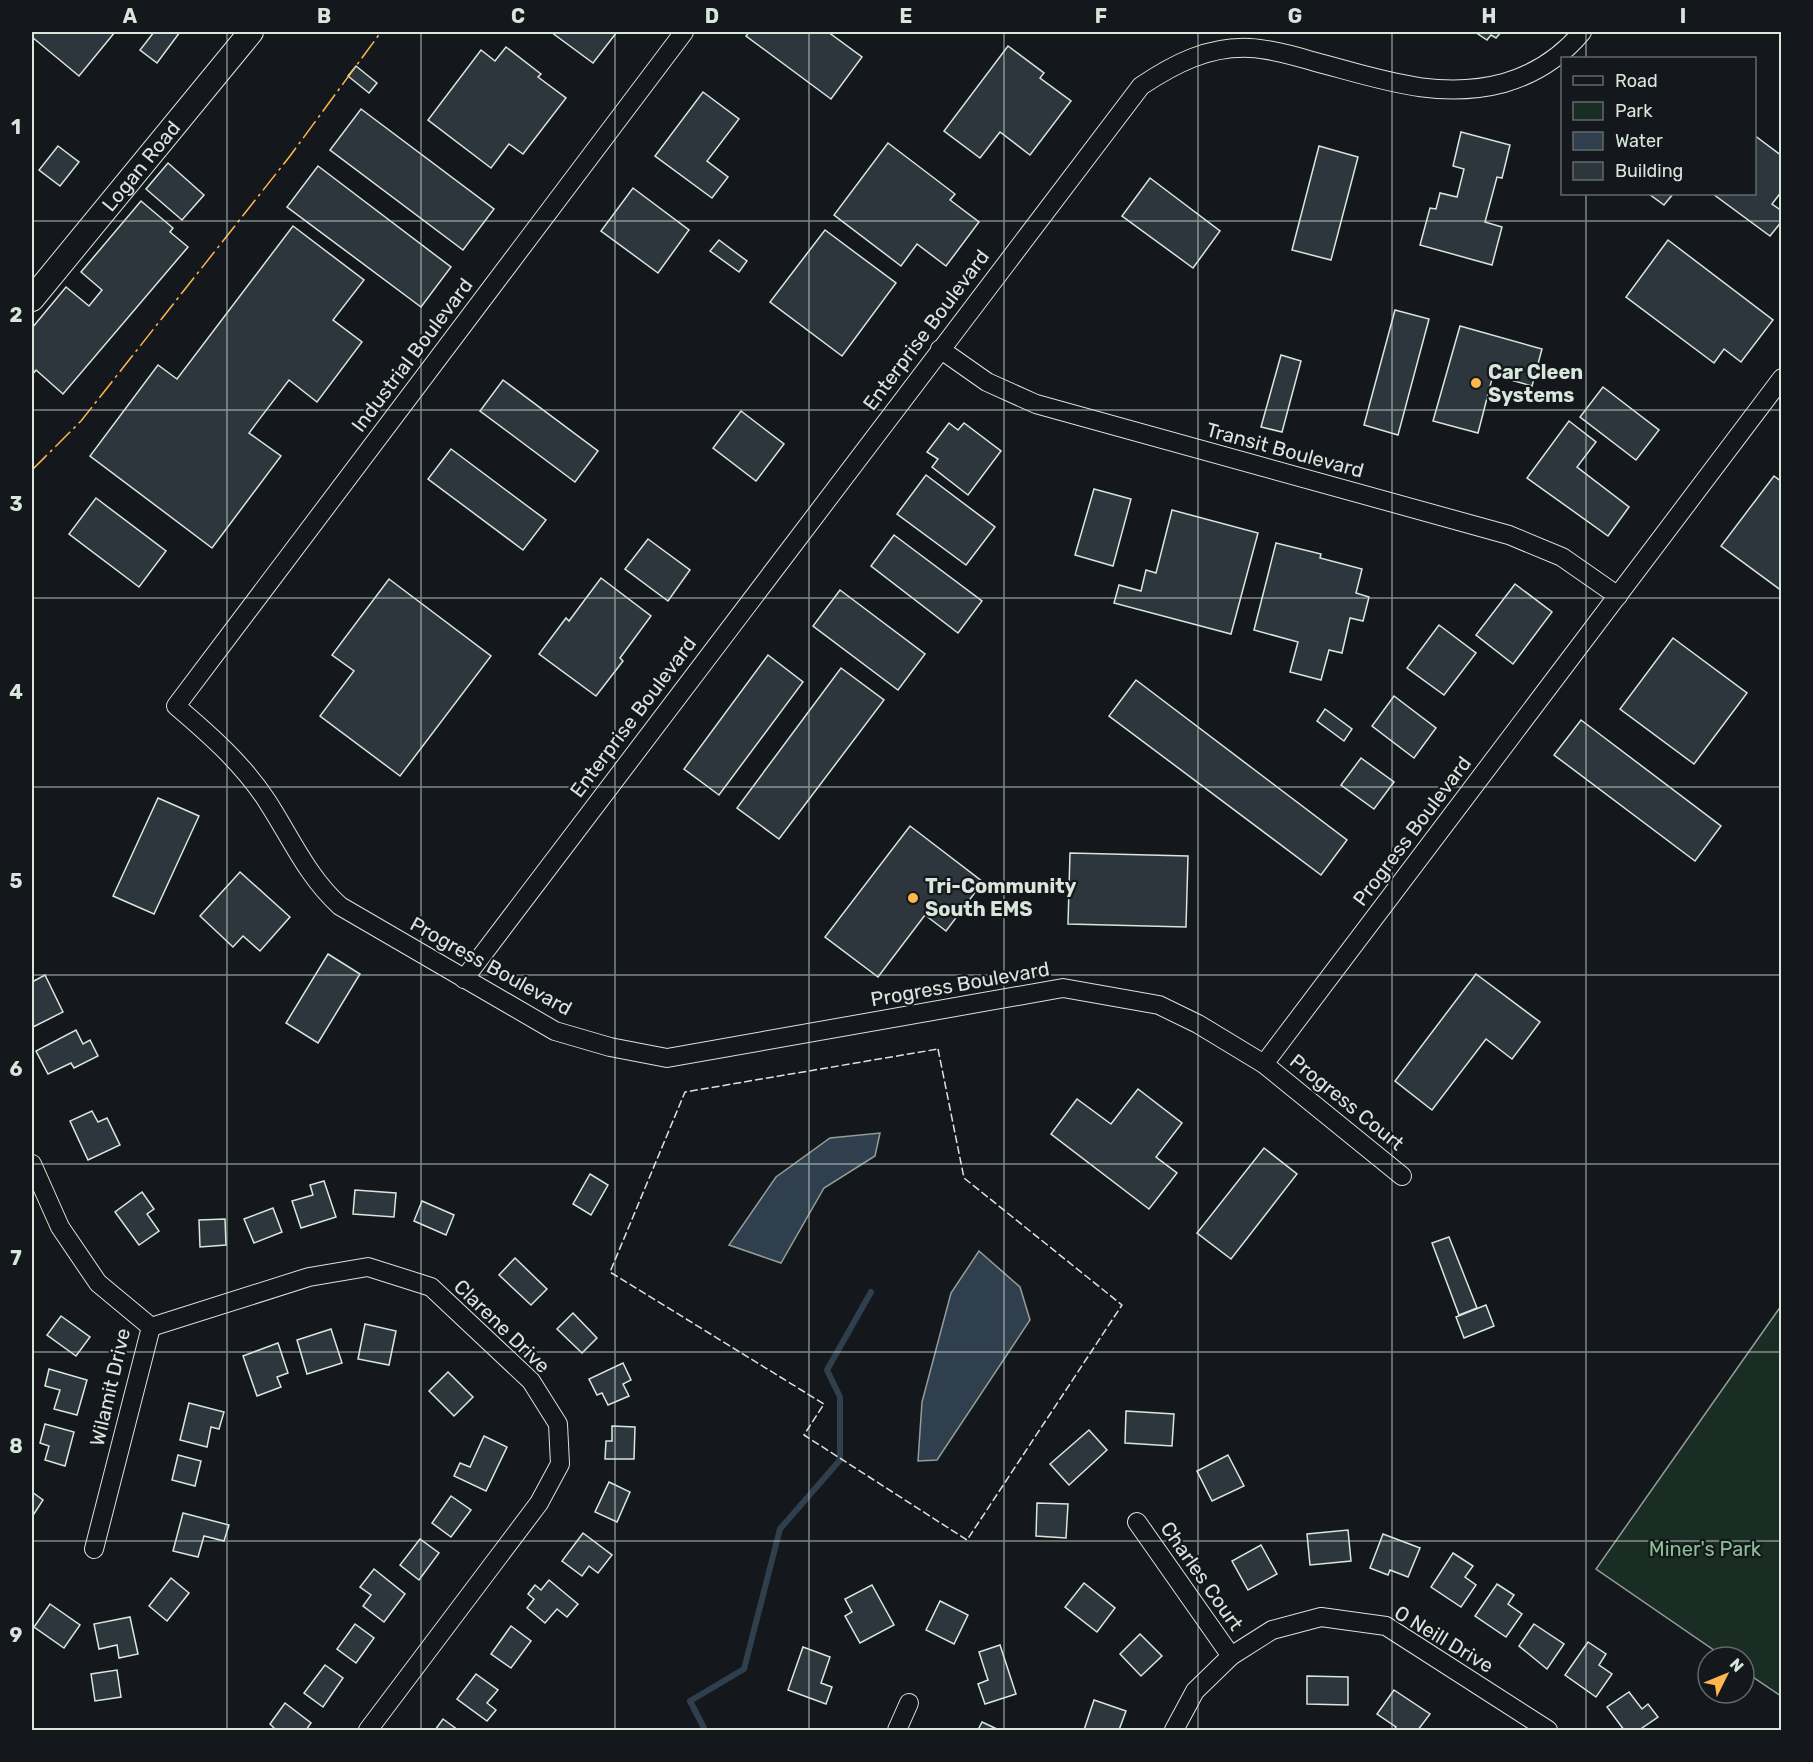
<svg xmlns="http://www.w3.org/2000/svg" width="1813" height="1762" viewBox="0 0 1813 1762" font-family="Rubik,sans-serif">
<rect width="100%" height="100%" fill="#14181c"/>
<!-- green -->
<path fill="#1a2d24" stroke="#939e99" stroke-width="1.5" d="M1781,1306V1696L1744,1671V1657H1724L1596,1569Z"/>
<!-- water -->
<g fill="#2f3f4d" stroke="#939e99" stroke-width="1.5">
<path d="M880,1133L875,1156L824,1188L781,1263L729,1245L776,1177L830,1138Z"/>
<path d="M979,1251L1020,1287L1030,1320L937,1460L918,1461L922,1402L951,1293Z"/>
</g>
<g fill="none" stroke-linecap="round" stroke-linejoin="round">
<!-- stream -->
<path stroke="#2f3f4d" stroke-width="6" d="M705,1730L690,1701L744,1669L780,1529L840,1460V1397L827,1370L871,1292"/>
</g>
<!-- building -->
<g fill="#2c363c" stroke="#d8e6dc" stroke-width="1.5">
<path d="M32,32H115L79,76L32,37Z"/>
<path d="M154,32H180L157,63L140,50Z"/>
<path d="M551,32H617L593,63Z"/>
<path d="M749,32H828L862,57L831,99L746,36Z"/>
<path d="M1475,32H1501L1496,38L1491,35L1487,40Z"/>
<path d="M1008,46L1044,73L1040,78L1071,101L1030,155L1000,132L980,158L944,131Z"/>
<path d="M506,47L541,74L538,77L566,98L523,154L509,144L491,168L428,120L481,50L495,61Z"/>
<path d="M356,66L377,83L369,93L348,76Z"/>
<path d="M703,92L739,119L707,161L728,177L712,198L655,156Z"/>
<path d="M361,109L494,209L463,250L330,150Z"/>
<path d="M1461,132L1510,145L1502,178L1497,177L1485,222L1502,227L1492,265L1420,245L1430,208L1436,209L1440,193L1457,197L1464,169L1453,166Z"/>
<path d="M1754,135L1782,156V191L1772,204L1782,211V221L1770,236L1713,194H1754Z"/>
<path d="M888,143L955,194L950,200L979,222L946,266L917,244L901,266L834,215Z"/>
<path d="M58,146L79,162L60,186L39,170Z"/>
<path d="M1319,146L1358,157L1331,260L1292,250Z"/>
<path d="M168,163L204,195L182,220L146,189Z"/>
<path d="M318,166L451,267L421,307L287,207Z"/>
<path d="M1150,178L1220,231L1193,268L1122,216Z"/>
<path d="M633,188L689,230L658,273L601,231Z"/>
<path d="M1649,194H1673L1664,205Z"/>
<path d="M141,201L173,228L170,232L188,247L63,394L36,370L32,375V328L66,287L89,306L102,290L81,272Z"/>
<path d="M293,226L364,280L333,320L362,342L317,402L289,380L249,433L281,456L212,548L90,456L158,365L177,379Z"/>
<path d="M825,230L896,283L842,356L770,302Z"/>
<path d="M719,240L747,261L739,272L710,251Z"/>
<path d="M1668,240L1773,320L1741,362L1724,349L1714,363L1626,297Z"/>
<path d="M1395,310L1429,319L1398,435L1364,425Z"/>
<path d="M1460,326L1542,349L1532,386L1493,375L1478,433L1433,421Z"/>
<path d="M1281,355L1301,361L1282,432L1261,427Z"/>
<path d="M503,380L598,451L575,482L480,411Z"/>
<path d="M1603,387L1659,430L1636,460L1580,417Z"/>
<path d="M741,411L784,444L756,481L713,448Z"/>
<path d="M1569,421L1596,442L1577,467L1629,507L1608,536L1527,478Z"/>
<path d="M949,423L958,430L964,423L1001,451L968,495L932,467L938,459L927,452Z"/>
<path d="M451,449L546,520L523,550L428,479Z"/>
<path d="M926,475L995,527L966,565L897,514Z"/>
<path d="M1774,476L1782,482V591L1721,546Z"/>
<path d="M1094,489L1131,499L1113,566L1075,555Z"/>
<path d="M96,498L166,551L139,587L69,534Z"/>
<path d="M1172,510L1258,533L1231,634L1114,603L1119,585L1141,591L1146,570L1156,573Z"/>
<path d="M894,535L982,601L958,633L871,566Z"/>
<path d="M648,539L690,570L668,601L625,569Z"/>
<path d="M1276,543L1321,554L1320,558L1362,569L1356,593L1369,597L1363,621L1350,618L1342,653L1329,650L1321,680L1290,672L1298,642L1254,630Z"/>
<path d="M601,578L651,616L620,658L623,661L596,696L539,654L566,618L569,621Z"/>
<path d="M389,579L491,656L400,776L320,716L354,671L332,655Z"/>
<path d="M1515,584L1552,612L1513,664L1476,635Z"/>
<path d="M840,590L925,654L898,690L813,626Z"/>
<path d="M1439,625L1476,653L1444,695L1407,668Z"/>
<path d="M1673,638L1747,693L1694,764L1620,709Z"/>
<path d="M768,655L803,682L719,795L684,769Z"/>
<path d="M841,668L884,700L779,839L737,808Z"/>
<path d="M1136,680L1347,840L1321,875L1109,716Z"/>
<path d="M1394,696L1436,728L1414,758L1372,726Z"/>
<path d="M1325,709L1352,729L1344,741L1317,721Z"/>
<path d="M1581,720L1721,826L1695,861L1554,755Z"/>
<path d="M1361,758L1394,782L1374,809L1341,785Z"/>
<path d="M158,798L199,816L154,914L113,896Z"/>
<path d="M910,826L983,882L946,931L925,915L878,977L825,937Z"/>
<path d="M1070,853L1188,856L1186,927L1068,924Z"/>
<path d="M240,872L290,917L260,951L243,936L233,947L200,916Z"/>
<path d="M328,954L360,974L318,1043L286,1023Z"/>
<path d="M1476,974L1540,1022L1512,1059L1486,1039L1432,1110L1395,1081Z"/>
<path d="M45,975L63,1012L33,1027L32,982Z"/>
<path d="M76,1030L83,1044L90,1040L98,1056L74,1068L71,1063L48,1074L36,1051Z"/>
<path d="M1138,1089L1182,1123L1156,1157L1177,1173L1149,1209L1051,1134L1077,1099L1111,1124Z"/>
<path d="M92,1111L98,1122L107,1118L120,1145L88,1160L70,1121Z"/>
<path d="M1264,1148L1297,1174L1231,1259L1197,1233Z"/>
<path d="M590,1174L608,1185L591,1215L573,1204Z"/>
<path d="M324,1181L336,1217L301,1228L292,1201L313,1195L310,1185Z"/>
<path d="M355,1190L396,1193L394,1217L353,1214Z"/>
<path d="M142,1192L154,1209L147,1214L159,1231L139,1245L115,1212Z"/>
<path d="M422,1201L454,1215L446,1235L414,1221Z"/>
<path d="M273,1208L282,1232L254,1243L244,1219Z"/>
<path d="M225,1219L226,1245L200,1247L199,1220Z"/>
<path d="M1449,1237L1477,1308L1459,1315L1432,1243Z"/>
<path d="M515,1258L547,1289L531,1305L499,1275Z"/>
<path d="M1486,1305L1494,1326L1464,1338L1456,1317Z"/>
<path d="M573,1313L597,1338L582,1353L557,1329Z"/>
<path d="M61,1316L90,1337L76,1356L47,1335Z"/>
<path d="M365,1324L396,1331L389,1365L358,1359Z"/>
<path d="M331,1329L342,1363L307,1374L297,1340Z"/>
<path d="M278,1343L288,1373L277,1377L281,1387L257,1396L243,1356Z"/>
<path d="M623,1363L631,1380L623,1384L629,1396L608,1405L602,1393L597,1395L589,1379Z"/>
<path d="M49,1369L87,1380L77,1415L54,1409L60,1390L45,1386Z"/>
<path d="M448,1372L473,1397L454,1416L429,1391Z"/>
<path d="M189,1403L224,1412L219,1429L211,1427L207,1447L180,1440Z"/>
<path d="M1126,1411L1174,1414L1172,1446L1125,1443Z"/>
<path d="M45,1424L74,1432L65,1466L45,1460L49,1446L40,1443Z"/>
<path d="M612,1426L635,1427L634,1459H605L606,1441H612Z"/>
<path d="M1089,1430L1107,1450L1069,1485L1050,1464Z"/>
<path d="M484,1436L507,1447L486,1491L454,1476L460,1463L470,1467Z"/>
<path d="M178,1455L201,1461L195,1486L172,1480Z"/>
<path d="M1228,1455L1244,1486L1212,1501L1197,1471Z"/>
<path d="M609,1482L630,1492L617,1522L595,1512Z"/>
<path d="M32,1492L43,1500L32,1517Z"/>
<path d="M451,1496L471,1510L451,1537L432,1523Z"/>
<path d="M1037,1503L1068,1504L1066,1538L1036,1536Z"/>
<path d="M183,1513L229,1525L224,1541L204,1536L198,1557L173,1551Z"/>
<path d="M1348,1530L1351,1561L1310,1565L1307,1534Z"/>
<path d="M583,1533L612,1555L598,1573L589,1566L582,1576L562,1561Z"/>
<path d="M1383,1534L1420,1548L1408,1577L1390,1570L1388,1575L1370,1568Z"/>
<path d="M420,1539L439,1553L419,1580L400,1565Z"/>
<path d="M1261,1545L1277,1574L1248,1590L1232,1561Z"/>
<path d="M1453,1553L1473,1566L1465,1577L1476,1585L1461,1607L1431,1587Z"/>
<path d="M374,1569L405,1594L384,1622L363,1606L371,1595L360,1587Z"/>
<path d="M171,1578L189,1593L167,1621L149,1606Z"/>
<path d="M549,1580L578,1604L567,1617L557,1609L545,1623L527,1608L534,1599L528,1594L535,1585L541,1590Z"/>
<path d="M1084,1583L1115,1608L1097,1632L1065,1607Z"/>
<path d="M1497,1584L1514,1595L1508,1604L1522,1614L1506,1637L1475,1616Z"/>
<path d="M872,1585L894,1625L860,1643L845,1616L852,1612L845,1599Z"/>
<path d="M940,1601L968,1615L954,1644L926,1630Z"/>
<path d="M50,1604L80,1625L64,1648L34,1627Z"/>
<path d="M130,1617L138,1654L119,1658L117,1645L99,1649L94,1624Z"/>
<path d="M355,1624L374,1638L356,1663L337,1649Z"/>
<path d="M1534,1624L1564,1644L1547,1669L1519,1646Z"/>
<path d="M511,1626L531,1641L511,1668L491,1654Z"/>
<path d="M1140,1634L1162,1656L1141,1676L1120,1654Z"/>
<path d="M1588,1642L1606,1654L1599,1665L1612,1674L1596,1697L1565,1675Z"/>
<path d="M1000,1645L1016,1694L985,1704L978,1684L988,1680L979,1652Z"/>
<path d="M803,1647L830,1657L821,1683L832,1687L826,1704L788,1690Z"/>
<path d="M325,1665L343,1678L323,1707L304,1693Z"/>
<path d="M117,1670L121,1697L95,1701L91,1674Z"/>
<path d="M476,1674L498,1690L487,1703L496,1710L487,1721L457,1699Z"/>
<path d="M1307,1676L1348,1677V1705L1307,1704Z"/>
<path d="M1394,1690L1430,1714L1418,1730H1394L1396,1727L1377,1714Z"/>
<path d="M1629,1692L1642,1709L1648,1704L1658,1717L1639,1730H1624L1607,1707Z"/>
<path d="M1094,1700L1126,1711L1119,1730H1084Z"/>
<path d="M285,1703L311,1723L306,1730H276L270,1724Z"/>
<path d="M443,1719L458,1730H435Z"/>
<path d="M982,1722L999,1730H978Z"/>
</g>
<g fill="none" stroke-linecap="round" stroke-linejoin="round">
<defs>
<g id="street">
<path d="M684,32L176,706C210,735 243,764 267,801C291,838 307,876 340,906L555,1031L610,1047L667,1058L1063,988L1159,1005L1198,1024L1264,1064L1402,1176"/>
<path d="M940,349L987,382L1036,404L1509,535L1562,557L1618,596"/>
<path d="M464,979L1141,86C1174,64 1208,46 1250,48C1271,49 1292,55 1312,61C1377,78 1437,101 1504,83C1535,74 1562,56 1582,32"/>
<path d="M1264,1064L1782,378"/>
<path d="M32,1164L60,1227L98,1283L151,1327L94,1549"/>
<path d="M151,1327L309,1277L368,1267L431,1287L531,1381L558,1424L560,1464L539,1503L368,1730"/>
<path d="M1137,1522L1231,1656"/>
<path d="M897,1730L909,1703"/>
<path d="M1174,1730L1195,1691L1231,1656L1272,1630L1321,1617L1386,1626L1548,1730"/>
</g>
<g id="secondary">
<path id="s1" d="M32,299L251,32"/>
</g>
</defs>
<!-- street casing -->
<use href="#street" stroke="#d8e6dc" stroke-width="20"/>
<!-- secondary casing -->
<use href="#secondary" stroke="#d8e6dc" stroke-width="26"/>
<!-- street -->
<use href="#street" stroke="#14181c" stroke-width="18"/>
<!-- secondary -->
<use href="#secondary" stroke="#14181c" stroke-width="24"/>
<!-- fence -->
<path stroke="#d8e6dc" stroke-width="1.5" stroke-dasharray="8 3" stroke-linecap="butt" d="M938,1049L964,1178L1122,1305L967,1540L804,1435L824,1404L610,1272L685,1092Z"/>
<!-- power -->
<path stroke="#ffb74d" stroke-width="1.5" stroke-dasharray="21 4.5 3 4.5" stroke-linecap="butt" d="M32,470L81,421L290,156L381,32"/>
</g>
<!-- grid -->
<path fill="none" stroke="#d8e6dc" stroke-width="1.5" stroke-opacity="0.55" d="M227,32V1730M421,32V1730M615,32V1730M809,32V1730M1004,32V1730M1198,32V1730M1392,32V1730M1586,32V58M1586,194V1730M32,221H1782M32,410H1782M32,598H1782M32,787H1782M32,975H1782M32,1164H1782M32,1352H1782M32,1541H1782"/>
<!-- markers -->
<g fill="#ffb74d" stroke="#14181c" stroke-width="2">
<circle cx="1476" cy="383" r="6"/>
<circle cx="913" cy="898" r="6"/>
</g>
<g text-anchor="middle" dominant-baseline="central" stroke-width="4.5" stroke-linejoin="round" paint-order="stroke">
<!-- street labels -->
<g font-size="20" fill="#d8e6dc" stroke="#14181c">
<text stroke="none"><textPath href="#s1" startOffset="172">Logan Road</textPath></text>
<text transform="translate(926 330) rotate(-53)">Enterprise Boulevard</text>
<text transform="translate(412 355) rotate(-53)">Industrial Boulevard</text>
<text transform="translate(1285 450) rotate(15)">Transit Boulevard</text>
<text transform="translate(633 717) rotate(-53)">Enterprise Boulevard</text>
<text transform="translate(1412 831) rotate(-53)">Progress Boulevard</text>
<text transform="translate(491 966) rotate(29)">Progress Boulevard</text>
<text transform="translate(960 984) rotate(-10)">Progress Boulevard</text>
<text transform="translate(1347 1102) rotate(39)">Progress Court</text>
<text transform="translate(502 1326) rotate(44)">Clarene Drive</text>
<text transform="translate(110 1387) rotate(-77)">Wilamit Drive</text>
<text transform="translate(1202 1576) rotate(55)">Charles Court</text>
<text transform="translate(1444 1639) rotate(31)">O Neill Drive</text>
</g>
<!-- poi labels -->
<g font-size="20" font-weight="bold" fill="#d8e6dc" stroke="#14181c" text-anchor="start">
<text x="1488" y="372">Car Cleen<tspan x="1488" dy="23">Systems</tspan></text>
<text x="925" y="886">Tri-Community<tspan x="925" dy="23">South EMS</tspan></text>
</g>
<!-- park labels -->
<g font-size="20" fill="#8ac095" stroke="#14181c">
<text x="1705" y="1549">Miner's Park</text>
</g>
</g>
<!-- border -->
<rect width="1813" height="1762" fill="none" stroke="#14181c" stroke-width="66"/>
<!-- legend -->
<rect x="1561" y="57" width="195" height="138" fill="#14181c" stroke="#626a69" stroke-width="1.5"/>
<rect x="1573" y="76" width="30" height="9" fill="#14181c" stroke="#626a69" stroke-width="1.5"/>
<text x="1615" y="87" font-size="18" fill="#d8e6dc">Road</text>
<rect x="1573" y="102" width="30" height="18" fill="#1a2d24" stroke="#626a69" stroke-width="1.5"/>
<text x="1615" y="117" font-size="18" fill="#d8e6dc">Park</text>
<rect x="1573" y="132" width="30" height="18" fill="#2f3f4d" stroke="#626a69" stroke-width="1.5"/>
<text x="1615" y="147" font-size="18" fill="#d8e6dc">Water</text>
<rect x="1573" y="162" width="30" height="18" fill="#2c363c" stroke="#626a69" stroke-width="1.5"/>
<text x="1615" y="177" font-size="18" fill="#d8e6dc">Building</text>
<!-- north arrow -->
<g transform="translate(1726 1675) rotate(47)"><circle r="28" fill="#14181c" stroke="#626a69" stroke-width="1.5"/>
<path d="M0-4.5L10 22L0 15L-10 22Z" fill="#ffb74d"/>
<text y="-9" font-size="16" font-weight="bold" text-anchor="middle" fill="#d8e6dc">N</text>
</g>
<rect x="33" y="33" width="1747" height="1696" fill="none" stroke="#d8e6dc" stroke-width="2"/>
<g font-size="20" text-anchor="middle" font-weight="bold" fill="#d8e6dc">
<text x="130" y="23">A</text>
<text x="324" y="23">B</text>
<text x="518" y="23">C</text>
<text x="712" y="23">D</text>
<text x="906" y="23">E</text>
<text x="1101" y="23">F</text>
<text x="1295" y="23">G</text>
<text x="1489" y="23">H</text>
<text x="1683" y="23">I</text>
<text x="16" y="134">1</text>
<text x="16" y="322">2</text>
<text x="16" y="511">3</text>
<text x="16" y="699">4</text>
<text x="16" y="888">5</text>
<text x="16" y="1076">6</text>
<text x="16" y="1265">7</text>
<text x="16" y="1453">8</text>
<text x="16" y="1642">9</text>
</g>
</svg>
